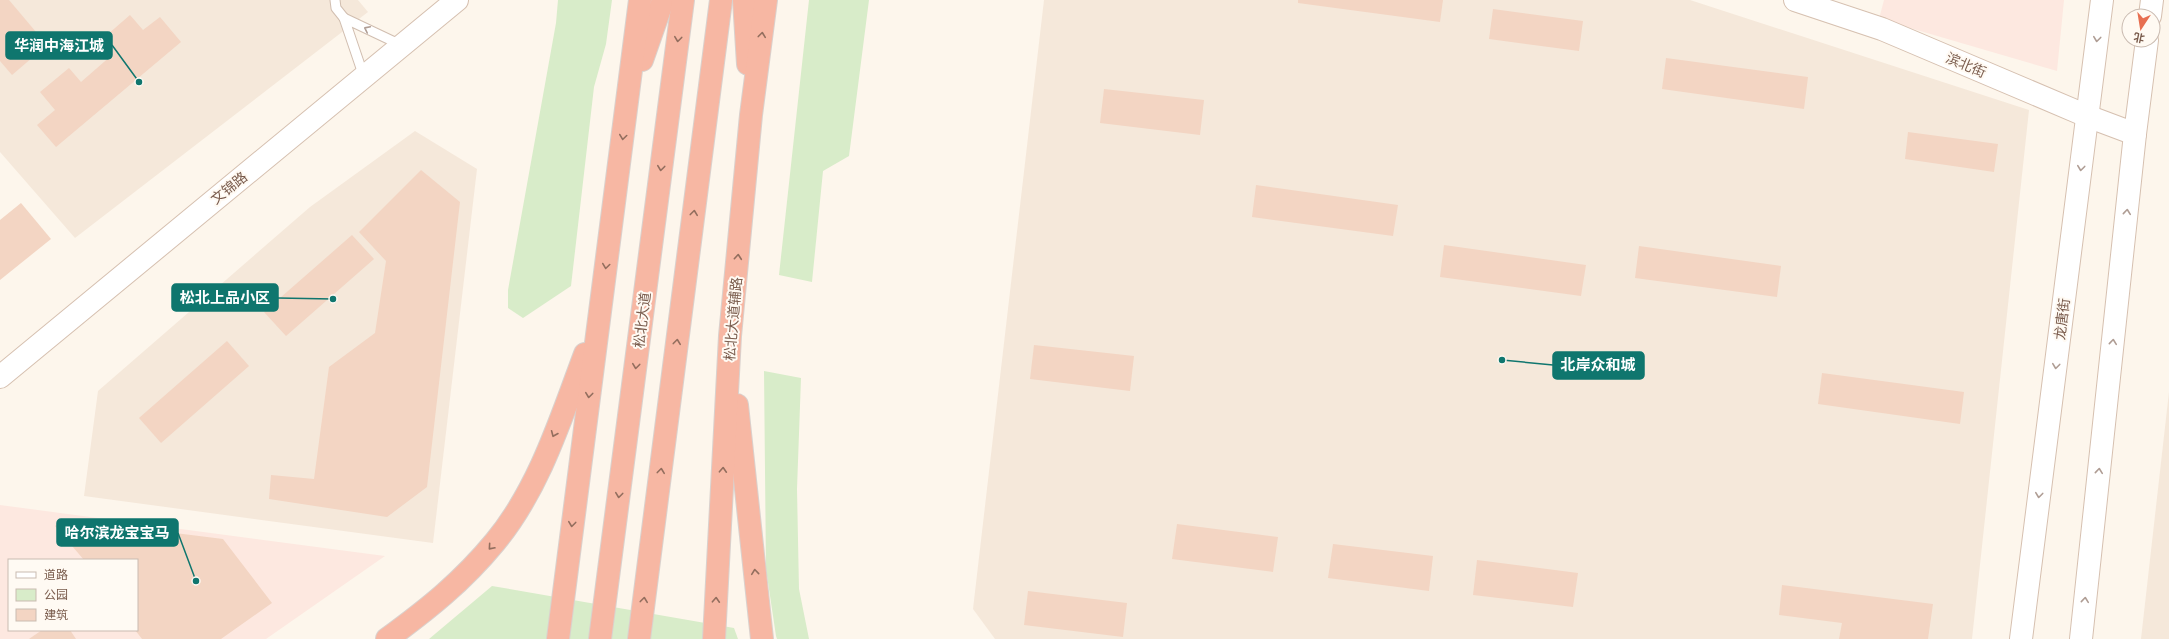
<svg xmlns="http://www.w3.org/2000/svg" width="2169" height="639" viewBox="0 0 2169 639" font-family="'DejaVu Sans','Noto Sans SC',sans-serif">
<rect width="100%" height="100%" fill="#fdf6ec"/>
<!-- residential -->
<g fill="#f5e8da">
<path d="M0,0H358L368,12L75,238L0,152Z"/>
<path d="M1044,0H1690L2029,110L1972,639H995L973,609Z"/>
<path d="M415,131L477,169L433,543L84,496L98,391L310,207Z"/>
<path d="M2169,392V639H2141Z"/>
</g>
<!-- commercial -->
<g fill="#fde8e0" fill-rule="evenodd">
<path d="M1884,0H2064L2057,71L1879,19Z"/>
<path d="M0,505L385,556L266,639H0ZM9,560H137V630H9Z"/>
</g>
<!-- green -->
<g fill="#d8ecc9">
<path d="M558,0H612L606,44L594,87L571,286L523,318L508,308V290L556,23Z"/>
<path d="M809,0H869L849,156L823,171L812,282L779,275Z"/>
<path d="M764,371L801,378L797,489L799,589L809,639H777L776,636L766,569Z"/>
<path d="M492,586L734,628L738,639H429Z"/>
</g>
<!-- building -->
<g fill="#f3d5c3">
<path d="M0,0H9L47,45L12,75L0,61Z"/>
<path d="M1298,0H1443L1440,22L1298,3Z"/>
<path d="M1493,9L1583,21L1579,51L1489,39Z"/>
<path d="M130,15L143,30L160,17L181,42L56,147L37,125L55,110L40,92L69,68L81,82L112,55L100,41Z"/>
<path d="M1666,58L1808,77L1804,109L1662,89Z"/>
<path d="M1104,89L1204,100L1200,135L1100,123Z"/>
<path d="M1908,132L1998,144L1994,172L1905,159Z"/>
<path d="M421,170L460,202L427,487L387,517L269,499L271,475L314,479L329,367L375,333L386,261L359,232Z"/>
<path d="M1256,185L1398,205L1393,236L1252,217Z"/>
<path d="M21,203L51,239L0,280V220Z"/>
<path d="M352,235L374,259L286,336L264,312Z"/>
<path d="M1444,245L1586,265L1581,296L1440,277Z"/>
<path d="M1639,246L1781,266L1777,297L1635,278Z"/>
<path d="M227,341L249,366L161,443L139,418Z"/>
<path d="M1034,345L1134,356L1130,391L1030,379Z"/>
<path d="M1822,373L1964,392L1960,424L1818,404Z"/>
<path d="M63,519L223,539L272,603L221,639H142L135,630H137V560H84L55,526Z"/>
<path d="M1177,524L1278,537L1273,572L1172,559Z"/>
<path d="M1333,544L1433,556L1429,591L1328,578Z"/>
<path d="M1477,560L1578,573L1573,607L1473,595Z"/>
<path d="M1782,585L1933,604L1928,639H1839L1842,623L1779,615Z"/>
<path d="M1028,591L1127,603L1123,637L1024,625Z"/>
<path d="M42,630H70L76,639H29Z"/>
</g>
<g fill="none" stroke-linecap="round" stroke-linejoin="round">
<defs>
<g id="lane">
<path d="M335,0L336,8L344,18"/>
<path d="M364,77L344,18L401,45"/>
</g>
<g id="secondary">
<path d="M1795,0L1882,29L2087,116L2135,134"/>
<path d="M2150,16L2152,0"/>
<path d="M0,377L457,0"/>
<path d="M2021,639L2102,0"/>
<path d="M2081,639L2135,134L2147,40"/>
</g>
<g id="highway">
<path d="M744,0L748,64"/>
<path d="M642,60L663,0"/>
<path d="M737,405L762,639"/>
<path d="M387,639C428,609 462,582 495,542C539,489 561,418 585,354"/>
<path d="M558,639L640,0"/>
<path d="M600,639L683,0"/>
<path d="M639,639L721,0"/>
<path d="M714,639L730,336L751,115L766,0"/>
</g>
</defs>
<!-- lane casing -->
<use href="#lane" stroke="#d1beb0" stroke-width="11"/>
<!-- secondary casing -->
<use href="#secondary" stroke="#d6c0b0" stroke-width="24"/>
<!-- highway casing -->
<use href="#highway" stroke="#dad1cd" stroke-width="24"/>
<!-- lane -->
<use href="#lane" stroke="#fff" stroke-width="9"/>
<!-- secondary -->
<use href="#secondary" stroke="#fff" stroke-width="22"/>
<!-- highway -->
<use href="#highway" stroke="#f7b7a3" stroke-width="22"/>
</g>
<!-- one-way arrows -->
<defs><path id="oneway-chevron" d="M-2-3.5L2.5 0L-2 3.5" fill="none" stroke-width="1.6" stroke-linecap="round" stroke-linejoin="round"/></defs>
<g stroke="#af9d94">
<use href="#oneway-chevron" transform="translate(367 29) rotate(-154)"/>
<use href="#oneway-chevron" transform="translate(2097 39) rotate(97)"/>
<use href="#oneway-chevron" transform="translate(2081 168) rotate(97)"/>
<use href="#oneway-chevron" transform="translate(2127 212) rotate(-84)"/>
<use href="#oneway-chevron" transform="translate(2113 342) rotate(-84)"/>
<use href="#oneway-chevron" transform="translate(2056 366) rotate(97)"/>
<use href="#oneway-chevron" transform="translate(2099 471) rotate(-84)"/>
<use href="#oneway-chevron" transform="translate(2039 495) rotate(97)"/>
<use href="#oneway-chevron" transform="translate(2085 600) rotate(-84)"/>
</g>
<g stroke="#936e5e">
<use href="#oneway-chevron" transform="translate(762 35) rotate(-83)"/>
<use href="#oneway-chevron" transform="translate(678 39) rotate(97)"/>
<use href="#oneway-chevron" transform="translate(623 137) rotate(98)"/>
<use href="#oneway-chevron" transform="translate(661 168) rotate(97)"/>
<use href="#oneway-chevron" transform="translate(694 213) rotate(-83)"/>
<use href="#oneway-chevron" transform="translate(738 257) rotate(-85)"/>
<use href="#oneway-chevron" transform="translate(606 266) rotate(98)"/>
<use href="#oneway-chevron" transform="translate(677 342) rotate(-83)"/>
<use href="#oneway-chevron" transform="translate(636 366) rotate(97)"/>
<use href="#oneway-chevron" transform="translate(589 395) rotate(97)"/>
<use href="#oneway-chevron" transform="translate(554 434) rotate(113)"/>
<use href="#oneway-chevron" transform="translate(723 470) rotate(-87)"/>
<use href="#oneway-chevron" transform="translate(661 471) rotate(-83)"/>
<use href="#oneway-chevron" transform="translate(619 495) rotate(97)"/>
<use href="#oneway-chevron" transform="translate(572 524) rotate(97)"/>
<use href="#oneway-chevron" transform="translate(491 547) rotate(131)"/>
<use href="#oneway-chevron" transform="translate(755 572) rotate(-96)"/>
<use href="#oneway-chevron" transform="translate(644 600) rotate(-83)"/>
<use href="#oneway-chevron" transform="translate(716 600) rotate(-87)"/>
</g>
<g text-anchor="middle" dominant-baseline="central" stroke-width="4" stroke-linejoin="round" paint-order="stroke">
<!-- street labels -->
<g font-size="14" fill="#7a5c4d" stroke="#fffaf3">
<text transform="translate(1966 65) rotate(23)">滨北街</text>
<text transform="translate(229 188) rotate(-39)">文锦路</text>
<text transform="translate(733 319) rotate(-85)">松北大道辅路</text>
<text transform="translate(2062 319) rotate(-83)">龙唐街</text>
<text transform="translate(642 320) rotate(-83)">松北大道</text>
</g>
</g>
<!-- callouts -->
<path fill="none" stroke="#0f766e" stroke-width="1.5" d="M139 82L112 45M333 299L278 298M1502 360L1553 365M196 581L178 533"/>
<g fill="#0f766e" stroke="#fffaf3" stroke-width="1.5">
<circle cx="139" cy="82" r="4"/>
<circle cx="333" cy="299" r="4"/>
<circle cx="1502" cy="360" r="4"/>
<circle cx="196" cy="581" r="4"/>
</g>
<g fill="#0f766e" stroke="#0f766e" stroke-width="1.5">
<rect x="6" y="32" width="106" height="27" rx="4"/>
<rect x="172" y="284" width="106" height="27" rx="4"/>
<rect x="1553" y="352" width="91" height="27" rx="4"/>
<rect x="57" y="519" width="121" height="27" rx="4"/>
</g>
<g font-size="15" text-anchor="middle" font-weight="bold" fill="#fff">
<text x="59" y="51">华润中海江城</text>
<text x="225" y="303">松北上品小区</text>
<text x="1598" y="370">北岸众和城</text>
<text x="117" y="538">哈尔滨龙宝宝马</text>
</g>
<!-- legend -->
<rect x="8" y="559" width="130" height="72" fill="#fffaf3" stroke="#cabbb1"/>
<rect x="16" y="572" width="20" height="6" fill="#ffffff" stroke="#cabbb1"/>
<text x="44" y="579" font-size="12" fill="#7a5c4d">道路</text>
<rect x="16" y="589" width="20" height="12" fill="#d8ecc9" stroke="#cabbb1"/>
<text x="44" y="599" font-size="12" fill="#7a5c4d">公园</text>
<rect x="16" y="609" width="20" height="12" fill="#f3d5c3" stroke="#cabbb1"/>
<text x="44" y="619" font-size="12" fill="#7a5c4d">建筑</text>
<!-- north arrow -->
<g transform="translate(2141 28) rotate(192)"><circle r="19" fill="#fffaf3" stroke="#cabbb1"/>
<path d="M0-3L7 15L0 10L-7 15Z" fill="#e76f51"/>
<text y="-6" font-size="11" font-weight="bold" text-anchor="middle" fill="#7a5c4d">北</text>
</g>
</svg>
